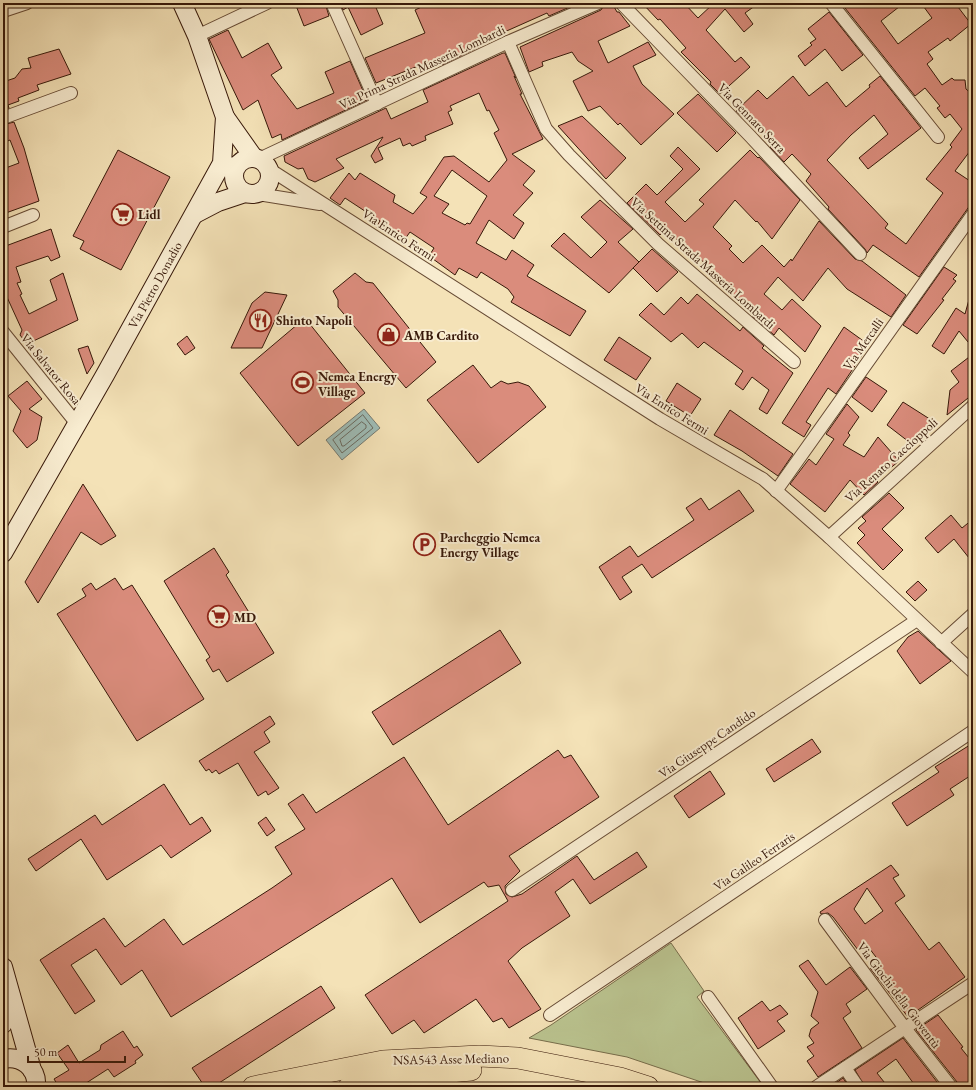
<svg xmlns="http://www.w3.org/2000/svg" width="976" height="1090" viewBox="0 0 976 1090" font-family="'EB Garamond',serif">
<rect width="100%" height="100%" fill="#f4e2b7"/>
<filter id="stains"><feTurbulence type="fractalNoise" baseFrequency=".005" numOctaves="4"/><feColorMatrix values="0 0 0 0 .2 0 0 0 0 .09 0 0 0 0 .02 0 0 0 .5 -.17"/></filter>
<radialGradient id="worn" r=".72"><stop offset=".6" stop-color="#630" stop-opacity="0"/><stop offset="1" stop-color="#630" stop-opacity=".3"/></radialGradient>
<!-- green -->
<path fill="#bac38f" stroke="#786e4c" d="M671,943L704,991L697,997L764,1087H716L627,1057L529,1038L551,1025Z"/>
<!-- water -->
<path fill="#9ebcb6" stroke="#757a71" d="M364,409L380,428L342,460L326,440Z"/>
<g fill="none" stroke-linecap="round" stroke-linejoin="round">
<!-- shore -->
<g stroke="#6a6a60" stroke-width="1">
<path d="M363,415L373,428L342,453L333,440Z"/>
<path d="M362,422L366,425V428L344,446H342L340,440Z"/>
</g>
</g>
<!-- building -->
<g fill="#da8c7c" stroke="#371809" fill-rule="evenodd">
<path d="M295,3H325L329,16L304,26Z"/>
<path d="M340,3H374L383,24L361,35L348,7L343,10Z"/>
<path d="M430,3H579L549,16L547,13L473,46L479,47L442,65L438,58L376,83L365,58L425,33L415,10Z"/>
<path d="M605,3H612L617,12H619L630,26L598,41L608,63L648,42L656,55L633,66L642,84L674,114L641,145L620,123L618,125L600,106L588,111L573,81L593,71L578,61L572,52L542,62L543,66L529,72L520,47L601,10Z"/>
<path d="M642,3H684L698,18L714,3H759L745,13L753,24L744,32L725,9L706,30L735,62L741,57L750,67L720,94L710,84L711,82L681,52L686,48L660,19L658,20Z"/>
<path d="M841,3H904L881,21L898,44L932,18L921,3H955L971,24L950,41L948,38L928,52L933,59L927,64L942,85L952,78L954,80H965L966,89L973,95V147L955,171L973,183V201L919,277L873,245L867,253L865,249L828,209L829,207L806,181L811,174L792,154L784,162L770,147L774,144L759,127L757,129L736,111L758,90L767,99L793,76L809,96L827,82L846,107L870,87L869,85L880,76L921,128L868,169L859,158L888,134L874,115L851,135L827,160L888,224L885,228L906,244L943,193L926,179L952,147L950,145L962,129L950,114L945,118L937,108L940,106L925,88L915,96Z"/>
<path d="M829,12L863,55L842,71L825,49L805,66L798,56L812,45L810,43L816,39L808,29Z"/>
<path d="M228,30L242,58L268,43L282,68L271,75L297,109L334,93L325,72L350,61L367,100L282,140L281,134L272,138L258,100L243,110L209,39Z"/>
<path d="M59,49L71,74L37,85L39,90L18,98L19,101L8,105L9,108L3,110V82L15,78L22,69L31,68L28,58Z"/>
<path d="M503,53H505L516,78L514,76L522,94H520L543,139L512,154L535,171L523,185L533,193L513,215L524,223L514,239L489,220L476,243L506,260L512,250L534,265L527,276L586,311L570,336L511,302L514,297L508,289L481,272L477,278L459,268L455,275L429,256L434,248L410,232L402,243L376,227L380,221L345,198L340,205L330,198L349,173L355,180L360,173L395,195L393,202L413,214L427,197L420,193L444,157L454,156L489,182L507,160L494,133L499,130L489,110L487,111L479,93L450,106L452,110L448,112L453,124L425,136L426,140L412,146L410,143L403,146L400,138L378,148L383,159L375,163L371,156L383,137L336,159L344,168L315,182L308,179L303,168L298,169L285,162L284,156L386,108L391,119L428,102L423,90ZM452,170L487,196L470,224L467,223L465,225L442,213L449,204L434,196Z"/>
<path d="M698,94L736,133L717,152L677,113Z"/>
<path d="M582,116L626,158L606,179L558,126Z"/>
<path d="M14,122L24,148L39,201L3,214V169L19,163L10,140L3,143V125Z"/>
<path d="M678,147L700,169L665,202L685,222L704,204L699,200L750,150L758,158L759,157L800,200L772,239L757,221L756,222L735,200L713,227L732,246L729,249L743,263L762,245L784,267L791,259L792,261L819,221L855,259L862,261L906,295L891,317L847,289L828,268L803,301L778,277L764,294L782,310L792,299L821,326L805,352L779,328L774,335L752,316L754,314L732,294L734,292L686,245L684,247L666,229L660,235L627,203L646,184L657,195L683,169L670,156Z"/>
<path d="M118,150L170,177L121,270L80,249L84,241L73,236Z"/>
<path d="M600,200L633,229L618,242L639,262L609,293L551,246L564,233L591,258L607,242L581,217Z"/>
<path d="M51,229L60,257L51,261L48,256L16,267L21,282L17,283L22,294L20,295L29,314L57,300L50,280L63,273L78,320L27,344L20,335L22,330L6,295L3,296V247Z"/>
<path d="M652,249L678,272L657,292L633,268Z"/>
<path d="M944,267L957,275L953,279L956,281L942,299L944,300L917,334L903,325Z"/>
<path d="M355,273L366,282L373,283L436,362L406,388L338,307V300L333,291Z"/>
<path d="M265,292L287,295L262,348H231L252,303Z"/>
<path d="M697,294L740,331L743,327L764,346L762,348L793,373L767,414L759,409L769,390L752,377L743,390L735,384L743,371L704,342L698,348L682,333L671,342L639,315L651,303L664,315L681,297L688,304Z"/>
<path d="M970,296L973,297V348L959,331L944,354L932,346L956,308L965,314Z"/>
<path d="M305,318L365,393L298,446L240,373Z"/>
<path d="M844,327L869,345L836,394L828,388L806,422L811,425L804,437L782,423Z"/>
<path d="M187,336L195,348L185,355L177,344Z"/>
<path d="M619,337L651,358L636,380L604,360Z"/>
<path d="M88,346L94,363L87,374L78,349Z"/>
<path d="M973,354V394L947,415L950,390L959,382L951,371Z"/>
<path d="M473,365L491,388L501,381L508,384L518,382L529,386L546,407L478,463L427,400Z"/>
<path d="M866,377L887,391L872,412L852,397Z"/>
<path d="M27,381L42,399L29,409L42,417L37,440L27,448L13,431L21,411L8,396Z"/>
<path d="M677,383L701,399L690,416L666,401Z"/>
<path d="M903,402L936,423L913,445L887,425Z"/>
<path d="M847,404L859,417L848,433L850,435L843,445L864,457L878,437L899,461L876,480L878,482L864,495L850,480L825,512L790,484L809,459L816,465L834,439L826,434Z"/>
<path d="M730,410L793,454L778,476L742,451L714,435Z"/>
<path d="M83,484L116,536L101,545L81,532L38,603L25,582Z"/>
<path d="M739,490L754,511L652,578L642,564L622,577L632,592L620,600L599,567L630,546L638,557L694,520L686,508L701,498L709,510Z"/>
<path d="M889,493L904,508L882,529L903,550L883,570L857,543L865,535L858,528L866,521L862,517Z"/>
<path d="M951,515L962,528L973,519V563L954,539L938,553L925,538Z"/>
<path d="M214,548L229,572L226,575L274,653L227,682L219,669L213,672L206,660L210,657L164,581Z"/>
<path d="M115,578L123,590L132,585L204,699L137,741L57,614L86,596L82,589L91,583L96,590Z"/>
<path d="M918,581L927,590L915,601L906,592Z"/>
<path d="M500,630L521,663L393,745L372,712Z"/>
<path d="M918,631L951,661L920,684L897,651L908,637Z"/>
<path d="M270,716L275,724L264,732L270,742L254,752L279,788L268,795L266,791L258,796L238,763L219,774L216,770L212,773L209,769L206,771L199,761Z"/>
<path d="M812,739L821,752L774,782L766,769Z"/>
<path d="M973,743V774L950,789L954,795L907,826L892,803L939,772L935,767Z"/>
<path d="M558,750L564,758L571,755L599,797L509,856L520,871L505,886L506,894L512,897L522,894L577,856L594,880L637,852L647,867L590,904L573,879L555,892L570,916L522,948L508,961L541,1009L509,1028L502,1018L493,1022L476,999L424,1033L414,1020L392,1034L365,995L508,901L499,885L488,887L484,882L420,923L392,878L171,1017L142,970L121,985L96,949L71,965L95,1001L75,1014L40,960L104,918L125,947L164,919L183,945L272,888L292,874L275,847L305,829L288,804L303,794L316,813L404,757L448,825Z"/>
<path d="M710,771L725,794L689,818L674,796Z"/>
<path d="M164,784L190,825L202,817L211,831L171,858L161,845L107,880L81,839L36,871L28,859L95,815L102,825Z"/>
<path d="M266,817L275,830L267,836L258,823Z"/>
<path d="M891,865L899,875L893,878L905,896L895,903L929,950L939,942L965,977L908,1017L870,968L879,961L866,944L858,950L833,917L828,913L821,914L820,912ZM867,888L883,911L865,924L854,909Z"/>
<path d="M808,960L826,985L850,967L867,989L846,1004L851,1012L843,1018L862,1048L818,1077L807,1061L814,1056L807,1047L814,1043L809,1036L811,1029L819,1023L811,1016L818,992L799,966Z"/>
<path d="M321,986L335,1008L219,1083L205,1087L192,1068Z"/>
<path d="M762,1001L770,1011L780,1005L788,1014L777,1021L785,1031L758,1049L738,1018Z"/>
<path d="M938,1015L963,1047L961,1048L973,1063V1087H958L957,1082L916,1030Z"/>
<path d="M123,1031L134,1048L137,1046L143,1055L135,1061L136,1063L114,1077L108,1069L80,1087H59L54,1079L69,1070L57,1053L68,1045L79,1063L100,1050L101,1045Z"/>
<path d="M903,1038L941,1087H916L896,1059L877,1073L888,1087H865L855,1070Z"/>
<path d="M843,1078L849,1087H830Z"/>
</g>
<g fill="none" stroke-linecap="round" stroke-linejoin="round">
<defs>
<g id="minor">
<path d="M332,3L377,104"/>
<path d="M621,3L750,136L860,254"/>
<path d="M831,3L938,137"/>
<path d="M3,11L27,3"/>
<path d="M197,36L267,3"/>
<path d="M508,42L546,129L569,155L658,244L794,362"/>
<path d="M3,118L71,93"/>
<path d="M259,159L508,42L598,3"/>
<path d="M222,163L239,164"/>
<path d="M222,163L234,174"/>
<path d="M269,169L660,419L763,479L829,537L973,672"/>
<path d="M258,194L320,204"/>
<path d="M3,227L33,215"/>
<path d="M3,332L77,424"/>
<path d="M776,491L973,214"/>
<path d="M829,537L973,406"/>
<path d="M941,643L973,614"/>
<path d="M512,890L917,620"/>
<path d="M825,920L904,1027L951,1087"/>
<path d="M708,997L772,1087"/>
<path d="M550,1015L973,731"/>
<path d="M845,1068L858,1087"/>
<path d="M816,1087L973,983"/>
</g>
<g id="secondary">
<path d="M225,117L254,158"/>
<circle cx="252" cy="176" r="18"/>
<path d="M195,214L218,202L245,193"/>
<path d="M3,553L105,375L222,163L225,117L197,36L182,3"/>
<path d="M3,967L32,1070"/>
<path d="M3,1024L11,997"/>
<path d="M3,1059C21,1055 38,1068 36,1087"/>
</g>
<g id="trunk">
<path d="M253,1087L383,1061L479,1056L518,1058L620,1078L648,1087"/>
<path d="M349,1087L398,1077L471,1070"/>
</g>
</defs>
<!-- minor casing -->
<use href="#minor" stroke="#664a34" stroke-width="14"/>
<!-- secondary casing -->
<use href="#secondary" stroke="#371809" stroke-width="20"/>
<!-- trunk casing -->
<use href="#trunk" stroke="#371809" stroke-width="22"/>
<!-- minor -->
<use href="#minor" stroke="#f8ecd0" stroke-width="12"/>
<!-- secondary -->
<use href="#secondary" stroke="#f8ecd0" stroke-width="18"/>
<!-- trunk -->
<use href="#trunk" stroke="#f4e2b7" stroke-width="21"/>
</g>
<!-- icons -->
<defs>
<symbol id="supermarket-ring" viewBox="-11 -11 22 22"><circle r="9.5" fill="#f8ecd0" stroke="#8f2418" stroke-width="1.5"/><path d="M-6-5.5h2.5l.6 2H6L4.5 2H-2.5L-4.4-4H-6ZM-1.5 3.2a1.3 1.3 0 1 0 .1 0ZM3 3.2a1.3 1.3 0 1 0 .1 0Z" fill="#8f2418"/></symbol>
<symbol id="restaurant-ring" viewBox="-11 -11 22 22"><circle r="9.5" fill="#f8ecd0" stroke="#8f2418" stroke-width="1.5"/><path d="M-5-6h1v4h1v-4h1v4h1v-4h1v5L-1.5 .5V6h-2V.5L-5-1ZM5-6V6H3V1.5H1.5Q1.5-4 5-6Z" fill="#8f2418"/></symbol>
<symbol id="shop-ring" viewBox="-11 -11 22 22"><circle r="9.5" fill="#f8ecd0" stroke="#8f2418" stroke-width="1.5"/><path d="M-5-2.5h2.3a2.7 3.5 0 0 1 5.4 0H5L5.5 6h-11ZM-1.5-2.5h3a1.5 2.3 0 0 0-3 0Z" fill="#8f2418"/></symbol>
<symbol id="stadium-ring" viewBox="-11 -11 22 22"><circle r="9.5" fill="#f8ecd0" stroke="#8f2418" stroke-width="1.5"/><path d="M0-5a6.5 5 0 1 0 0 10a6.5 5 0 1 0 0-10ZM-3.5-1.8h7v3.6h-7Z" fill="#8f2418"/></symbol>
<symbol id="parking-ring" viewBox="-11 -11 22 22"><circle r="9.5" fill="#f8ecd0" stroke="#8f2418" stroke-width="1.5"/><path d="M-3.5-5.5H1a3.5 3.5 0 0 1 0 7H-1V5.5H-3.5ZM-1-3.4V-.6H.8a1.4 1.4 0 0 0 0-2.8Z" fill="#8f2418"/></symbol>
</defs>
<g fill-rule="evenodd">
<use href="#supermarket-ring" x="110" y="202" width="25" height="25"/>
<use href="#restaurant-ring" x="248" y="308" width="25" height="25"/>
<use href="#shop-ring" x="376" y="322" width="25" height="25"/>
<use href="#stadium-ring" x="290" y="370" width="25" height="25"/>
<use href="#parking-ring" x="412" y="532" width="25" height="25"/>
<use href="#supermarket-ring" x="206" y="604" width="25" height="25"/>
</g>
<g text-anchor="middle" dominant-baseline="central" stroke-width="4" stroke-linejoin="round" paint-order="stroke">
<!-- street labels -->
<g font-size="13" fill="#371809" stroke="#f8ecd0">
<text transform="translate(422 67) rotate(-25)">Via Prima Strada Masseria Lombardi</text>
<text transform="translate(752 118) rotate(46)">Via Gennaro Serra</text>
<text transform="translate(399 235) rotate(33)">Via Enrico Fermi</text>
<text transform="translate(703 263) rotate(42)">Via Settima Strada Masseria Lombardi</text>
<text transform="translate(155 285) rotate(-61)">Via Pietro Donadio</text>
<text transform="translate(863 344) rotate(-55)">Via Mercalli</text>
<text transform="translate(51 369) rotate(51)">Via Salvator Rosa</text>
<text transform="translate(672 409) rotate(32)">Via Enrico Fermi</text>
<text transform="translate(891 460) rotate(-42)">Via Renato Caccioppoli</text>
<text transform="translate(707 743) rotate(-34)">Via Giuseppe Candido</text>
<text transform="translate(754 861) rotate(-34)">Via Galileo Ferraris</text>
<text transform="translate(899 995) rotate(53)">Via Giochi della Gioventù</text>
<text transform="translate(451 1059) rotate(-1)">NSA543 Asse Mediano</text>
</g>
<!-- poi labels -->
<g font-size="13" font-weight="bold" fill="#371809" stroke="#f8ecd0" text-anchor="start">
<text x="138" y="214">Lidl</text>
<text x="276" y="320">Shinto Napoli</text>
<text x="404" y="335">AMB Cardito</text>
<text x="318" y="376">Nemea Energy<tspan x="318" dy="15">Village</tspan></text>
<text x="440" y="537">Parcheggio Nemea<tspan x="440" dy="15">Energy Village</tspan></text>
<text x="234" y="617">MD</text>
</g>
</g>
<!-- margin -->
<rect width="976" height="1090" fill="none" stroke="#f4e2b7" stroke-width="16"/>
<rect x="4" y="4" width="968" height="1082" fill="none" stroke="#371809" stroke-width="2"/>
<rect x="8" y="8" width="960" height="1074" fill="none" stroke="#371809"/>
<!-- scale -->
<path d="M28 1056v6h97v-6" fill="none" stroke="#371809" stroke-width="2"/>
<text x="34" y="1056" font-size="12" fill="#371809" stroke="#f8ecd0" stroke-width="3" paint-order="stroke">50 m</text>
<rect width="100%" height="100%" filter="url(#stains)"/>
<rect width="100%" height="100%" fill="url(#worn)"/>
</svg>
